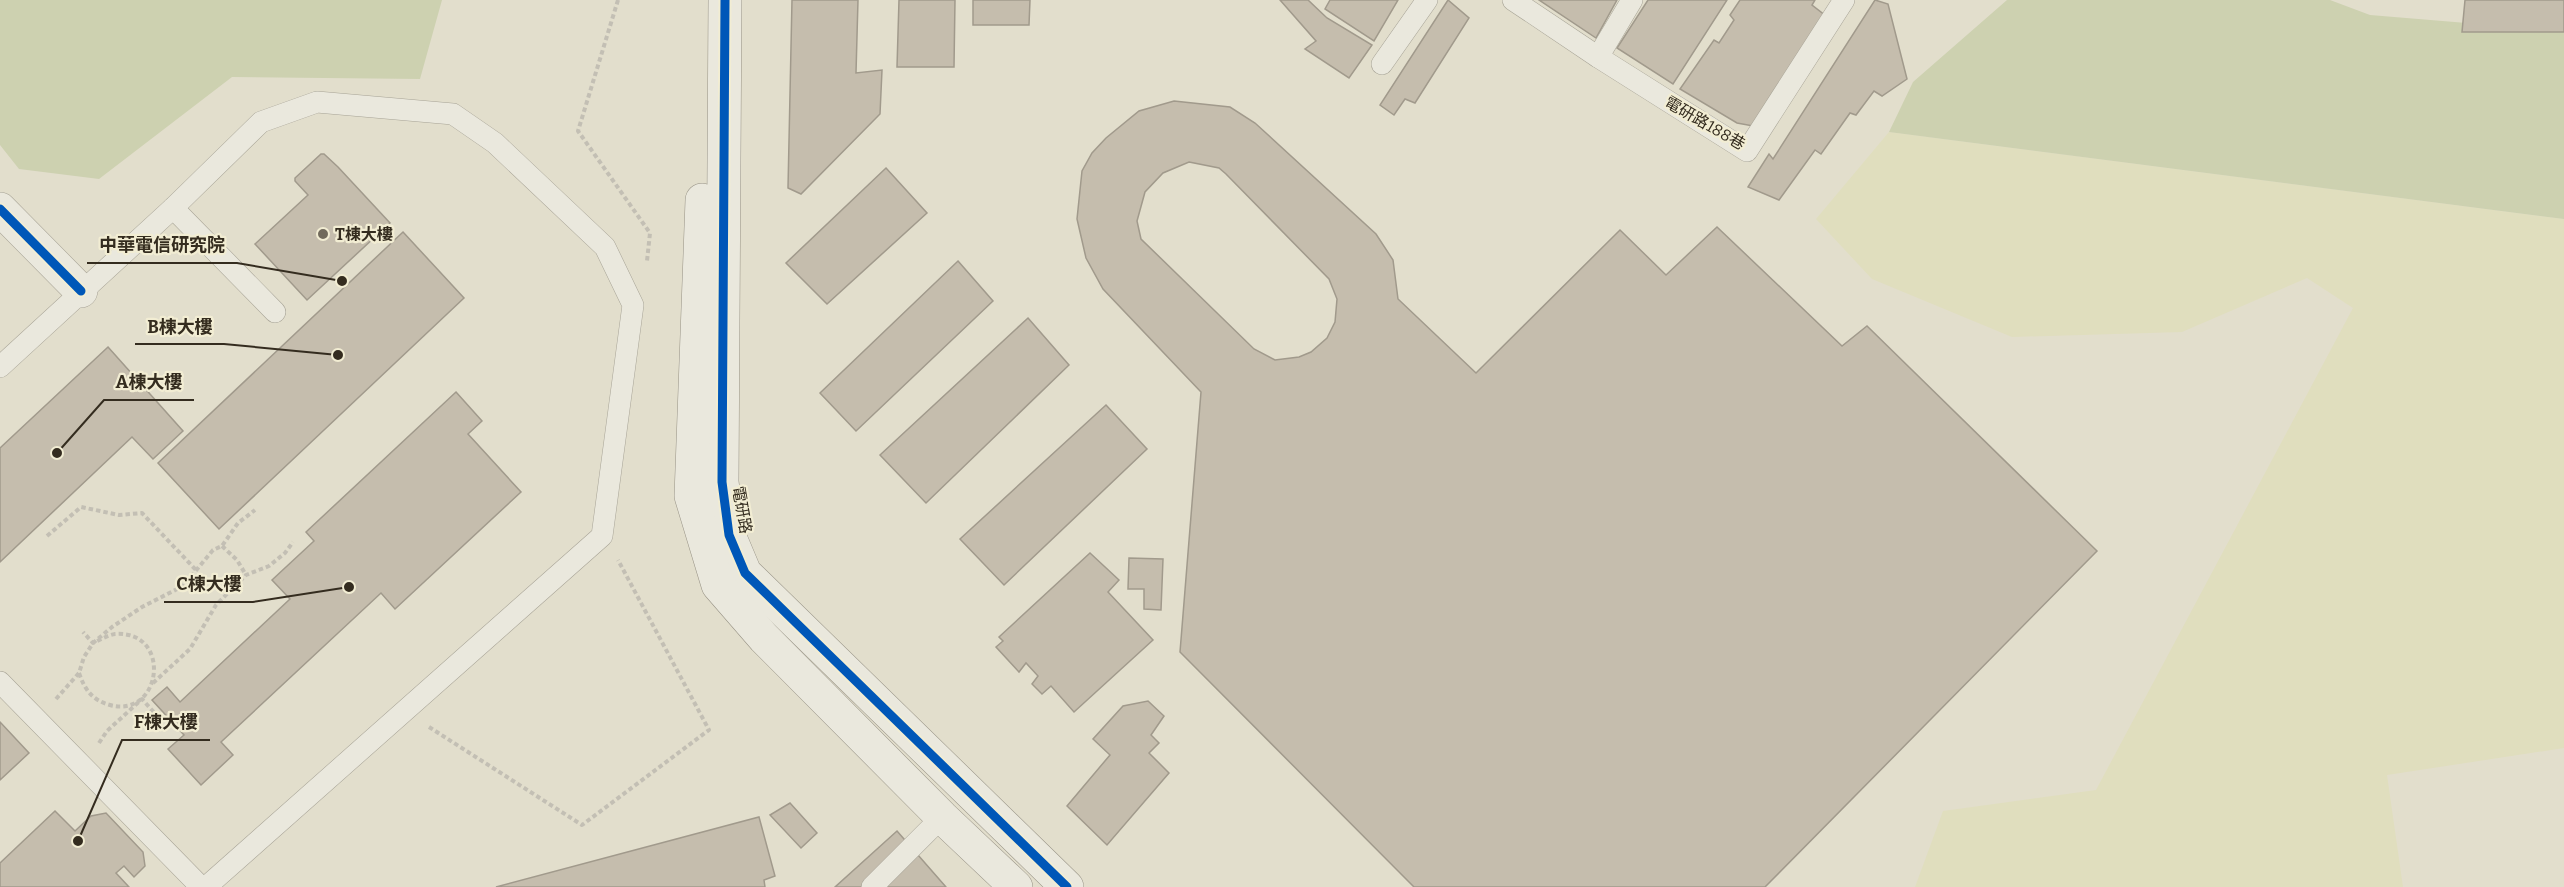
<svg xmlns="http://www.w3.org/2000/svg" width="2564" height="887" viewBox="0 0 2564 887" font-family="Bitter,'Noto Sans TC',serif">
<rect width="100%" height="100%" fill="#e2decc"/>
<!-- farmland -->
<path fill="#e0debe" d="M1889,132L2564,219V748L2387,775L2403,887H1915L1943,811L2096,790L2353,308L2307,278L2182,332L2012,337L1872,279L1816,219Z"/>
<!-- green -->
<g fill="#cdd1b0">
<path d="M0,0H442L420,79L232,77L99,179L19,169L0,145Z"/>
<path d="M2007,0H2330L2370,15L2564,31V219L1889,132L1913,82Z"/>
</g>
<!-- building -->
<g fill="#c5bdad" stroke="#a19a8c" stroke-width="1.5" fill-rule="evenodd">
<path d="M792,0H858L856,73L882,70L880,114L801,194L788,188Z"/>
<path d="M899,0H955L954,67H897Z"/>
<path d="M973,0H1030L1029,25H973Z"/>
<path d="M1280,0H1308L1327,18L1372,45L1349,78L1305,49L1316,41Z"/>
<path d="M1330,0H1398L1374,41L1325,9Z"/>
<path d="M1448,0L1469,18L1415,103L1405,99L1394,115L1380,105Z"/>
<path d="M1539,0H1617L1596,38Z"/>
<path d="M1648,0H1727L1673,84L1617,48Z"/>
<path d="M1740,0H1815L1812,5L1826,16L1753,126L1737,123L1680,89L1714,40L1719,43L1734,20L1730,15Z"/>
<path d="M1875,0L1888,4L1907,79L1882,96L1874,91L1856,115L1850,113L1821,154L1815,150L1779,200L1748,187L1769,154L1773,159Z"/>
<path d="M2465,0H2564V32H2462Z"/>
<path d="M1174,101L1230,107L1255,123L1376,234L1393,260L1398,299L1476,373L1620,230L1666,275L1717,227L1842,346L1867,326L2097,551L1765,887H1414L1180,652L1201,392L1103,289L1086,258L1077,219L1082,171L1092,153L1106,138L1139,111ZM1189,162L1219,168L1226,174L1329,279L1337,299L1335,322L1327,338L1311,352L1299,357L1275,360L1254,349L1141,239L1137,221L1145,192L1163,173Z"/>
<path d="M321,154H324L338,167L390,223L307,300L255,244L308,195L295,181V178Z"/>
<path d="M886,168L927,213L827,304L786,263Z"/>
<path d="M403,232L464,298L219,529L158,463Z"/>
<path d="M958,261L993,301L856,431L820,393Z"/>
<path d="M1028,318L1069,365L926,503L880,455Z"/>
<path d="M108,347L183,431L153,459L132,437L0,562V448Z"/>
<path d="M456,392L482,421L468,434L521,492L395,609L381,593L221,742L233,755L201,785L168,749L184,735L152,700L167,687L180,702L290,599L272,580L314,541L306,532Z"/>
<path d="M1106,405L1147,449L1004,585L960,539Z"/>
<path d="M1090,553L1119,580L1108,592L1153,640L1074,712L1051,686L1042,694L1032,684L1038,676L1026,663L1019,672L996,647L1003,641L999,637Z"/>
<path d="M1129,558L1163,559L1161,610L1144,609V589H1128Z"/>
<path d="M1148,701L1164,716L1151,735L1159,743L1149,753L1169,773L1107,845L1067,806L1110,755L1093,739L1123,706Z"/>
<path d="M0,722L29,753L0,780Z"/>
<path d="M790,803L817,833L801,848L770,815Z"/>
<path d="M55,811L75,831L91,816L106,813L143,852L145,866L134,877L124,866L116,873L129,887H0V863Z"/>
<path d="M759,817L775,876L764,880L765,887H496Z"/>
<path d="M897,831L946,887H835Z"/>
</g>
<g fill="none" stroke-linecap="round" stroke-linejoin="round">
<defs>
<g id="lane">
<path d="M1513,0L1598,57L1747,151L1844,0"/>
<path d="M1598,57L1632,0"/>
<path d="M1382,64L1427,0"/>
<path d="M173,208L275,312"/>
<path d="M0,367L173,208L261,122L317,102L453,114L495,143L605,247L633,305L602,536L206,887"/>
<path d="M0,682L201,887"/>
<path d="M872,887L942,817"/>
</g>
<path id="street" d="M0,209L81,291"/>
<g id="secondary">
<path d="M725,0L722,482L729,535L745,573L1067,887"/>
<path d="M702,200L691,496L718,585L764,638L942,817L1016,887"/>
</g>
</defs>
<!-- lane casing -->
<use href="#lane" stroke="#a7a396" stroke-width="22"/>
<!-- street casing -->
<use href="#street" stroke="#a7a396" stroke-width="34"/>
<!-- secondary casing -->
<use href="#secondary" stroke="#979285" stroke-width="34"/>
<!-- path -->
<g stroke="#c3bfb4" stroke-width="4" stroke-dasharray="4.5 3" stroke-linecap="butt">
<path d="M618,0L578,131L650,233L647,261"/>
<path d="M47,536L81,507L119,515L142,513L196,570"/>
<path d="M222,546L237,560L246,575"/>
<path d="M79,673C85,690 92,700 110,705C162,719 173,630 115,634C108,635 100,640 93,643L83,632"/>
<path d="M153,683L190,649L216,605L246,575L269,566L285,553L293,542"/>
<path d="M56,699L79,673L84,657L93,643L112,627L142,607L183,586L213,550L222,546L238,523L255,510"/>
<path d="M429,727L582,825L709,730L618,560"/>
<path d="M99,743L107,731L142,699L158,717"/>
</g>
<!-- lane -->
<use href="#lane" stroke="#eae8dd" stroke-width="21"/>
<!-- street -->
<use href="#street" stroke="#eae8dd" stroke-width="33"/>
<!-- secondary -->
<use href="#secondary" stroke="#eae8dd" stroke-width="33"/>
<defs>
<g id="cycleway">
<path d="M725,0L722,482L729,535L745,573L1067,887"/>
<path d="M0,209L81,291"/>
</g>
</defs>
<!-- cycleway casing -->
<use href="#cycleway" stroke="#f2edd3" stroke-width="13"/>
<!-- cycleway -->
<use href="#cycleway" stroke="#0057b8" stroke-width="9"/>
</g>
<!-- markers -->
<circle fill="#716a5c" stroke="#f2edd3" stroke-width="2" cx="323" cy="234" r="6"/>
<g text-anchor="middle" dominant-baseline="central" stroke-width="4.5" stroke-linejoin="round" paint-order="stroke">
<!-- street labels -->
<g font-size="16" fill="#342c1f" stroke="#f2edd3">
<text transform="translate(1705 123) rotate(30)">電研路188巷</text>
<text transform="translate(742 510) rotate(80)">電研路</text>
</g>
<!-- poi labels -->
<g font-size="16" font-weight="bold" fill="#342c1f" stroke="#f2edd3" text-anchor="start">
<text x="335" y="234">T棟大樓</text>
</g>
</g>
<!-- callouts -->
<path fill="none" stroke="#342c1f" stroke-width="2" d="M342 281L237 263H87M338 355L224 344H135M57 453L104 400H194M349 587L253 602H164M78 841L122 740H210"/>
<g fill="#342c1f" stroke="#f2edd3" stroke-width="2">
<circle cx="342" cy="281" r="6"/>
<circle cx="338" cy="355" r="6"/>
<circle cx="57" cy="453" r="6"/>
<circle cx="349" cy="587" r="6"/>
<circle cx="78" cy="841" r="6"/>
</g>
<g font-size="18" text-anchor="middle" font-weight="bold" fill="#342c1f" stroke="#f2edd3" stroke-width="4.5" stroke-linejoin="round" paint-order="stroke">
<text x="162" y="251">中華電信研究院</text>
<text x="180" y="333">B棟大樓</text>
<text x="149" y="388">A棟大樓</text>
<text x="209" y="590">C棟大樓</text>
<text x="166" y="728">F棟大樓</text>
</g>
</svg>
